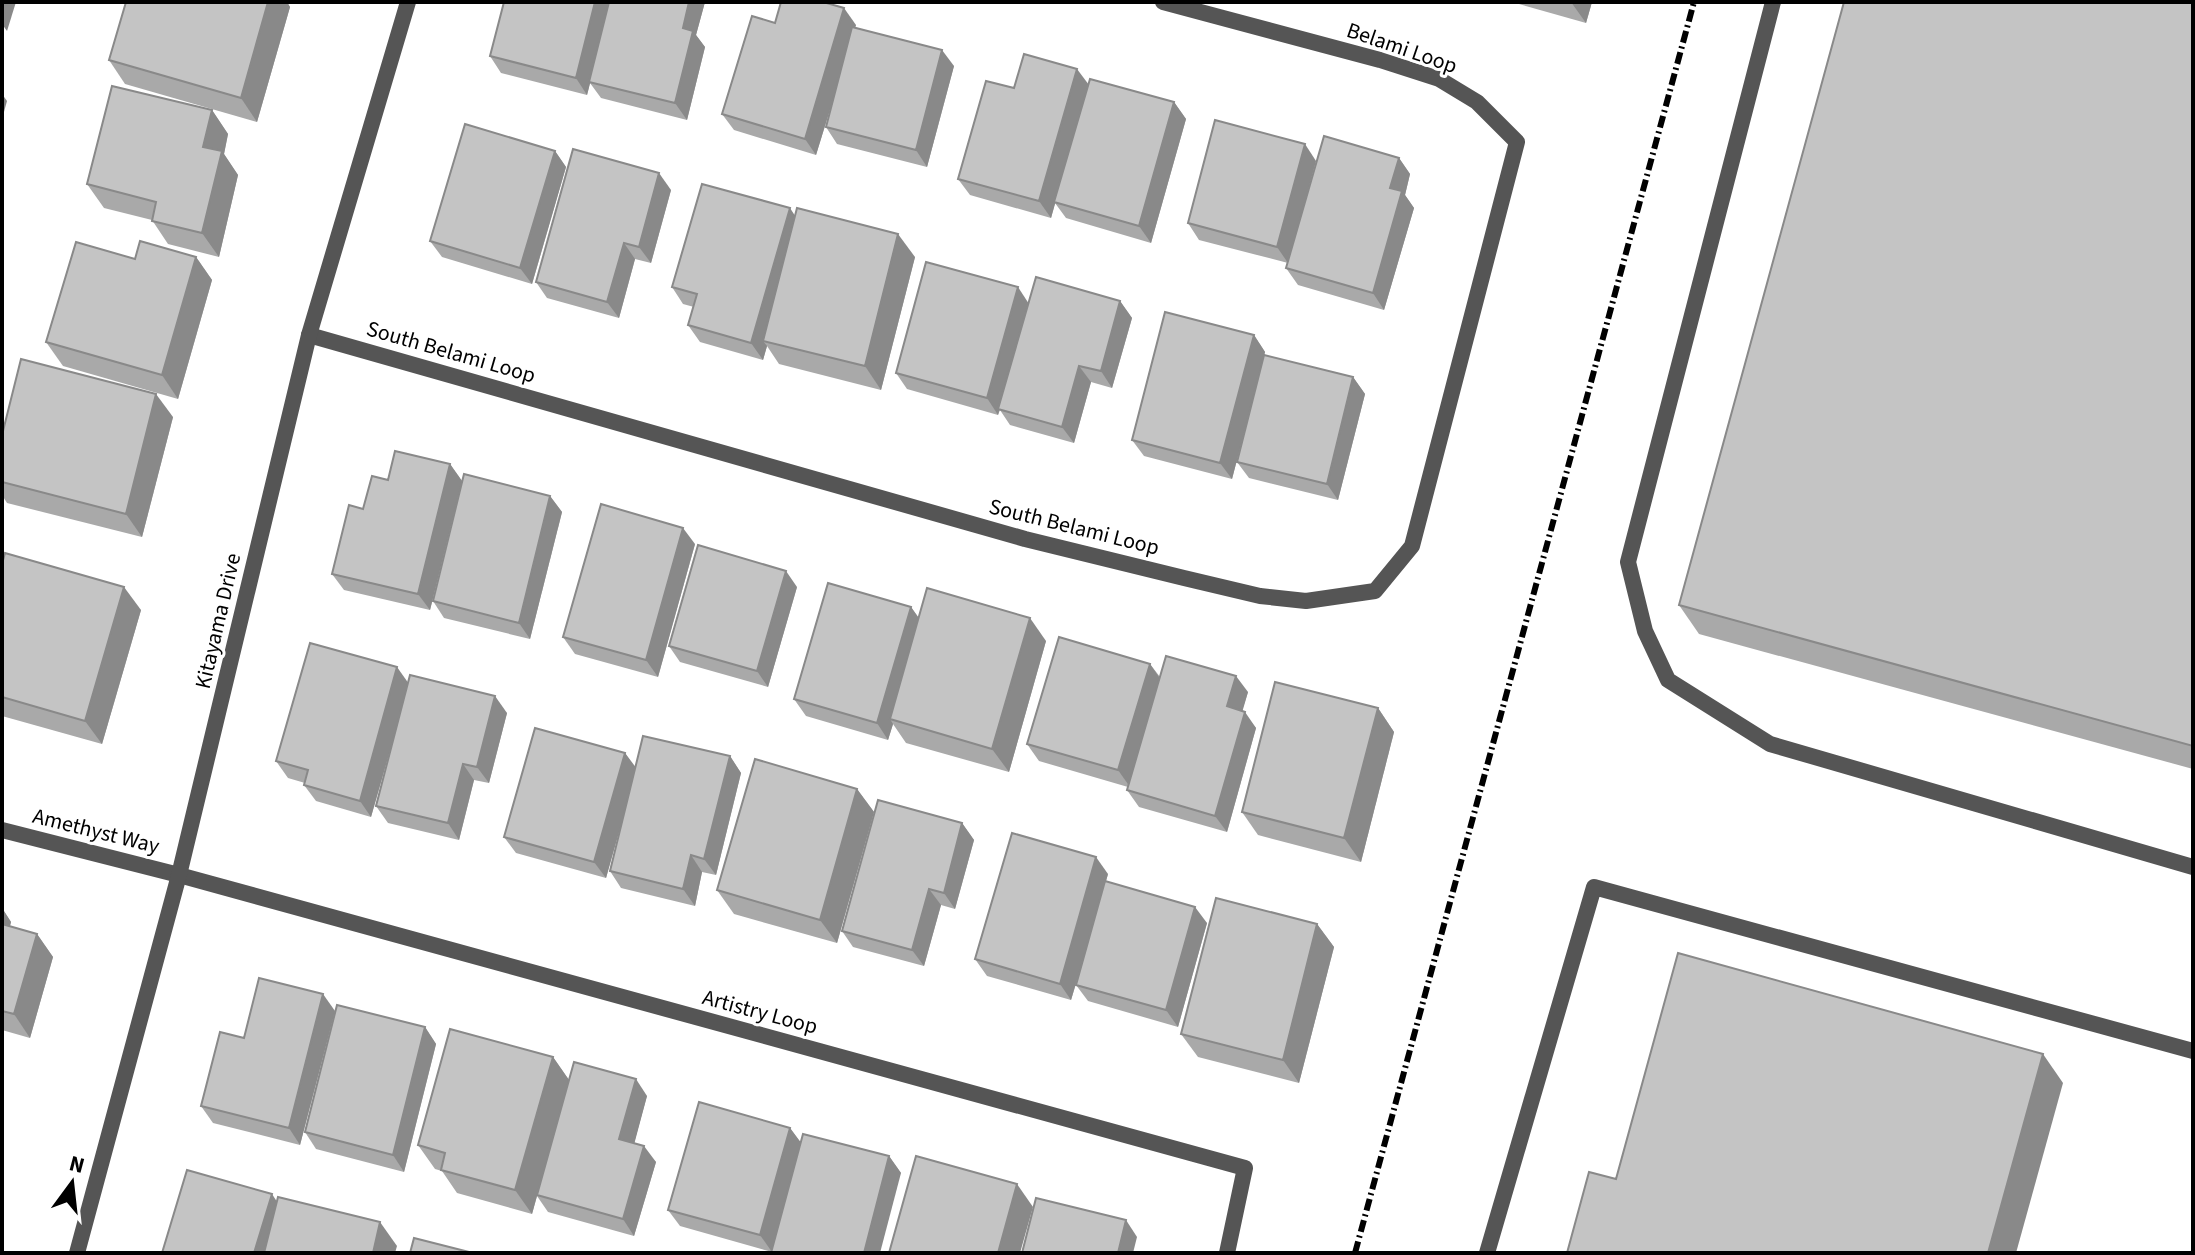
<svg xmlns="http://www.w3.org/2000/svg" width="2195" height="1255" viewBox="0 0 2195 1255" font-family="'Source Sans 3',sans-serif">
<rect width="100%" height="100%" fill="#fff"/>
<g fill="none" stroke-linecap="round" stroke-linejoin="round">
<!-- service -->
<g stroke="#555" stroke-width="16">
<path d="M1773,2L1628,562L1645,631L1668,680L1770,744L2193,867"/>
<path d="M1487,1253L1594,887L2193,1051"/>
</g>
<!-- minor -->
<g stroke="#555" stroke-width="16">
<path d="M309,335L1025,539L1184,578L1260,596L1306,601L1375,591L1412,546L1517,142L1477,102L1439,79L1380,60L1163,2"/>
<path d="M2,830L179,875L1245,1168L1227,1253"/>
<path d="M77,1253L179,875L309,335L408,2"/>
</g>
<!-- rail -->
<path stroke="#000" stroke-width="6" stroke-dasharray="12 4 2 4" stroke-linecap="butt" d="M1355,1253L1694,2"/>
</g>
<!-- wall -->
<g fill="#a9a9a9">
<path d="M126,2H287L290,7L257,122L125,84L109,60Z"/>
<path d="M504,2H705L696,35L705,47L687,120L601,98L590,83L587,95L501,73L490,56Z"/>
<path d="M1512,2H1592L1586,23Z"/>
<path d="M2193,2V769L1699,634L1679,605Z"/>
<path d="M775,23L856,25L855,27L954,66L927,167L837,144L826,127L833,100L816,155L734,130L722,114Z"/>
<path d="M1088,84L1174,102L1186,119L1151,243L1066,218L1055,203L1051,218L970,195L958,179L1014,88Z"/>
<path d="M212,110L228,134L224,154L238,175L219,257L168,244L152,220L104,208L87,184Z"/>
<path d="M555,151L566,167L532,284L442,257L430,241Z"/>
<path d="M1399,158L1410,174L1405,195L1414,208L1384,310L1298,285L1286,268L1288,263L1199,240L1188,223L1316,161L1302,212Z"/>
<path d="M671,190L651,263L635,259L619,318L547,298L536,282Z"/>
<path d="M795,216L915,257L881,390L779,364L767,346L763,360L700,342L688,325L694,307L683,304L672,287Z"/>
<path d="M196,257L212,280L178,399L63,366L46,342L135,259Z"/>
<path d="M1120,301L1132,318L1112,388L1091,382L1074,443L1010,425L1000,410L998,415L907,389L896,373L1028,303Z"/>
<path d="M1254,335L1265,352L1264,355L1353,377L1365,394L1338,500L1249,478L1237,462L1259,376L1232,479L1144,456L1132,440Z"/>
<path d="M173,417L142,537L7,503L2,495V435Z"/>
<path d="M450,464L462,481L430,610L344,590L332,574L363,509L388,480Z"/>
<path d="M550,496L562,512L530,639L444,618L433,601Z"/>
<path d="M695,544L658,677L575,654L563,637Z"/>
<path d="M2,564L141,610L102,744L2,716Z"/>
<path d="M797,587L768,687L680,662L669,646Z"/>
<path d="M911,607L919,618L1046,641L1009,772L906,743L893,724L888,740L806,716L794,699Z"/>
<path d="M1150,664L1160,677L1248,692L1242,711L1256,728L1227,832L1139,807L1127,790L1128,787L1039,761L1027,744Z"/>
<path d="M408,683L507,713L489,783L474,780L459,840L388,823L376,806L399,719L371,817L316,801L304,785L305,783L288,778L276,761Z"/>
<path d="M1378,708L1394,732L1361,862L1258,835L1242,812Z"/>
<path d="M625,753L635,768L730,756L741,773L716,875L702,872L695,906L621,888L610,871L623,816L606,878L516,853L504,837Z"/>
<path d="M857,789L874,812L837,943L734,914L717,890Z"/>
<path d="M962,823L974,840L955,909L941,905L924,966L853,947L842,931Z"/>
<path d="M1108,874L1106,881L1207,923L1178,1027L1088,1001L1076,985L1083,961L1071,1000L987,976L975,959Z"/>
<path d="M2,908L11,922L10,926L37,934L53,957L30,1038L2,1030Z"/>
<path d="M1317,924L1334,947L1299,1083L1198,1057L1181,1034Z"/>
<path d="M335,1011L300,1145L213,1123L201,1106L244,1038Z"/>
<path d="M425,1027L436,1044L404,1172L316,1149L305,1132Z"/>
<path d="M553,1057L569,1080L647,1096L634,1143L656,1162L634,1236L548,1212L537,1196L532,1214L457,1193L442,1171L435,1169L418,1145Z"/>
<path d="M790,1128L800,1142L889,1156L901,1173L772,1252L680,1226L668,1210Z"/>
</g>
<!-- shaded-wall -->
<g fill="#898989">
<path d="M2,2H16L7,31L2,24Z"/>
<path d="M268,2H287L290,7L257,122L241,98Z"/>
<path d="M595,2H611L587,95L576,78Z"/>
<path d="M689,2H705L696,35L705,47L687,120L675,103L683,28Z"/>
<path d="M1571,2H1592L1586,23Z"/>
<path d="M844,8L856,25L816,155L805,139Z"/>
<path d="M942,50L954,66L927,167L916,150Z"/>
<path d="M1077,69L1089,85L1051,218L1039,201Z"/>
<path d="M2,94L7,101L2,119Z"/>
<path d="M1174,102L1186,119L1151,243L1139,226Z"/>
<path d="M212,110L228,134L224,154L238,175L219,257L202,233L203,147Z"/>
<path d="M1305,144L1316,161L1288,263L1277,247Z"/>
<path d="M555,151L566,167L532,284L520,268Z"/>
<path d="M1399,158L1410,174L1405,195L1414,208L1384,310L1373,293L1390,188Z"/>
<path d="M659,173L671,190L651,263L639,247Z"/>
<path d="M790,208L801,225L763,341L767,346L763,360L751,343Z"/>
<path d="M898,234L915,257L881,390L865,366Z"/>
<path d="M624,243L635,259L619,318L607,302Z"/>
<path d="M196,257L212,280L178,399L162,375Z"/>
<path d="M1018,287L1029,304L998,415L987,398Z"/>
<path d="M1120,301L1132,318L1112,388L1101,371Z"/>
<path d="M1254,335L1265,352L1232,479L1220,463Z"/>
<path d="M1079,366L1091,382L1074,443L1062,427Z"/>
<path d="M1353,377L1365,394L1338,500L1327,484Z"/>
<path d="M156,394L173,417L142,537L126,514Z"/>
<path d="M450,464L462,481L430,610L418,594Z"/>
<path d="M550,496L562,512L530,639L519,623Z"/>
<path d="M683,528L695,544L658,677L646,660Z"/>
<path d="M786,571L797,587L768,687L757,671Z"/>
<path d="M124,587L141,610L102,744L85,721Z"/>
<path d="M911,607L922,623L890,719L893,724L888,740L877,723Z"/>
<path d="M1030,618L1046,641L1009,772L992,749Z"/>
<path d="M1150,664L1161,680L1130,787L1118,770Z"/>
<path d="M397,667L409,684L371,817L360,801Z"/>
<path d="M1236,676L1248,692L1239,723L1227,706Z"/>
<path d="M495,696L507,713L489,783L477,767Z"/>
<path d="M1378,708L1394,732L1361,862L1344,838Z"/>
<path d="M1245,712L1256,728L1227,832L1215,816Z"/>
<path d="M625,753L637,769L606,878L594,862Z"/>
<path d="M730,756L741,773L716,875L704,859Z"/>
<path d="M463,764L474,780L459,840L448,823Z"/>
<path d="M857,789L874,812L837,943L820,920Z"/>
<path d="M962,823L974,840L955,909L944,893Z"/>
<path d="M691,855L702,872L695,906L683,889Z"/>
<path d="M1096,857L1108,874L1071,1000L1060,984Z"/>
<path d="M929,889L941,905L924,966L912,950Z"/>
<path d="M1195,907L1207,923L1178,1027L1166,1010Z"/>
<path d="M2,908L11,922L5,944L2,939Z"/>
<path d="M1317,924L1334,947L1299,1083L1283,1060Z"/>
<path d="M37,934L53,957L30,1038L14,1014Z"/>
<path d="M323,994L335,1011L300,1145L289,1128Z"/>
<path d="M425,1027L436,1044L404,1172L393,1155Z"/>
<path d="M2043,1054L2063,1083L2016,1253H1988Z"/>
<path d="M553,1057L569,1080L532,1214L515,1190Z"/>
<path d="M636,1079L647,1096L631,1156L619,1139Z"/>
<path d="M790,1128L802,1144L772,1252L760,1235Z"/>
<path d="M644,1146L656,1162L634,1236L623,1219Z"/>
<path d="M889,1156L901,1173L880,1253H864Z"/>
<path d="M1017,1184L1033,1207L1020,1253H998Z"/>
<path d="M272,1194L283,1211L271,1253H254Z"/>
<path d="M1126,1220L1137,1237L1133,1253H1118Z"/>
<path d="M380,1222L397,1246L395,1253H373Z"/>
</g>
<!-- building -->
<g fill="#c4c4c4" stroke="#898989" stroke-width="2">
<path d="M126,2H268L241,98L109,60Z"/>
<path d="M504,2H595L576,78L490,56Z"/>
<path d="M609,2H689L683,28L693,31L675,103L589,82Z"/>
<path d="M781,2H823L844,8L805,139L722,114L752,16L775,23Z"/>
<path d="M1844,2H2193V746L1679,605Z"/>
<path d="M852,27L942,50L916,150L826,127Z"/>
<path d="M1024,54L1077,69L1039,201L958,179L986,81L1014,88Z"/>
<path d="M1090,79L1174,102L1139,226L1054,202Z"/>
<path d="M112,86L212,110L203,147L222,151L202,233L152,221L156,202L87,184Z"/>
<path d="M1215,120L1305,144L1277,247L1188,223Z"/>
<path d="M465,124L555,151L520,268L430,241Z"/>
<path d="M1324,136L1399,158L1390,188L1402,191L1373,293L1286,268Z"/>
<path d="M573,149L659,173L639,247L624,243L607,302L536,282Z"/>
<path d="M702,184L790,208L751,343L688,325L697,294L672,287Z"/>
<path d="M797,208L898,234L865,366L763,341Z"/>
<path d="M140,241L196,257L162,375L46,342L76,242L135,259Z"/>
<path d="M926,262L1018,287L987,398L896,373Z"/>
<path d="M1036,277L1120,301L1101,371L1079,366L1062,427L998,409Z"/>
<path d="M1165,312L1254,335L1220,463L1132,440Z"/>
<path d="M1264,355L1353,377L1327,484L1237,462Z"/>
<path d="M21,359L156,394L126,514L2,482V435Z"/>
<path d="M395,451L450,464L418,594L332,574L349,505L363,509L372,476L388,480Z"/>
<path d="M464,474L550,496L519,623L433,601Z"/>
<path d="M601,504L683,528L646,660L563,637Z"/>
<path d="M698,545L786,571L757,671L669,646Z"/>
<path d="M5,553L124,587L85,721L2,697V564Z"/>
<path d="M828,583L911,607L877,723L794,699Z"/>
<path d="M927,588L1030,618L992,749L890,719Z"/>
<path d="M1059,637L1150,664L1118,770L1027,744Z"/>
<path d="M310,643L397,667L360,801L304,785L308,770L276,761Z"/>
<path d="M1166,656L1236,676L1227,706L1245,712L1215,816L1127,790Z"/>
<path d="M410,675L495,696L477,767L463,764L448,823L376,806Z"/>
<path d="M1275,682L1378,708L1344,838L1242,812Z"/>
<path d="M535,728L625,753L594,862L504,837Z"/>
<path d="M643,736L730,756L704,859L691,855L683,889L610,871Z"/>
<path d="M755,759L857,789L820,920L717,890Z"/>
<path d="M878,800L962,823L944,893L929,889L912,950L842,931Z"/>
<path d="M1012,833L1096,857L1060,984L975,959Z"/>
<path d="M1105,881L1195,907L1166,1010L1076,985Z"/>
<path d="M1216,898L1317,924L1283,1060L1181,1034Z"/>
<path d="M2,924L37,934L14,1014L2,1011Z"/>
<path d="M1678,953L2043,1054L1988,1253H1567L1589,1172L1616,1179Z"/>
<path d="M259,978L323,994L289,1128L201,1106L220,1032L244,1038Z"/>
<path d="M337,1005L425,1027L393,1155L305,1132Z"/>
<path d="M450,1029L553,1057L515,1190L441,1170L445,1153L418,1145Z"/>
<path d="M574,1062L636,1079L619,1139L644,1146L623,1219L537,1195Z"/>
<path d="M699,1102L790,1128L760,1235L668,1210Z"/>
<path d="M803,1134L889,1156L864,1253H771Z"/>
<path d="M916,1156L1017,1184L998,1253H889Z"/>
<path d="M187,1170L272,1194L254,1253H162Z"/>
<path d="M278,1197L380,1222L373,1253H264Z"/>
<path d="M1036,1198L1126,1220L1118,1253H1022Z"/>
<path d="M414,1238L473,1253H410Z"/>
</g>
<g text-anchor="middle" dominant-baseline="central" stroke-width="6" stroke-linejoin="round" paint-order="stroke">
<!-- street labels -->
<g font-size="22" fill="#000" stroke="#fff">
<text transform="translate(1402 48) rotate(19)">Belami Loop</text>
<text transform="translate(451 352) rotate(16)">South Belami Loop</text>
<text transform="translate(1074 527) rotate(14)">South Belami Loop</text>
<text transform="translate(218 621) rotate(-77)">Kitayama Drive</text>
<text transform="translate(96 831) rotate(14)">Amethyst Way</text>
<text transform="translate(760 1012) rotate(15)">Artistry Loop</text>
</g>
</g>
<!-- border -->
<rect width="2195" height="1255" fill="none" stroke="#000000" stroke-width="8"/>
<!-- north arrow -->
<g transform="translate(72 1183) rotate(15)" stroke="#ffffff" stroke-width="6" paint-order="stroke">
<path d="M0-6L14 30L0 20L-14 30Z" fill="#000000"/>
<text y="-12" font-size="22" font-weight="bold" text-anchor="middle" fill="#000000">N</text>
</g>
</svg>
